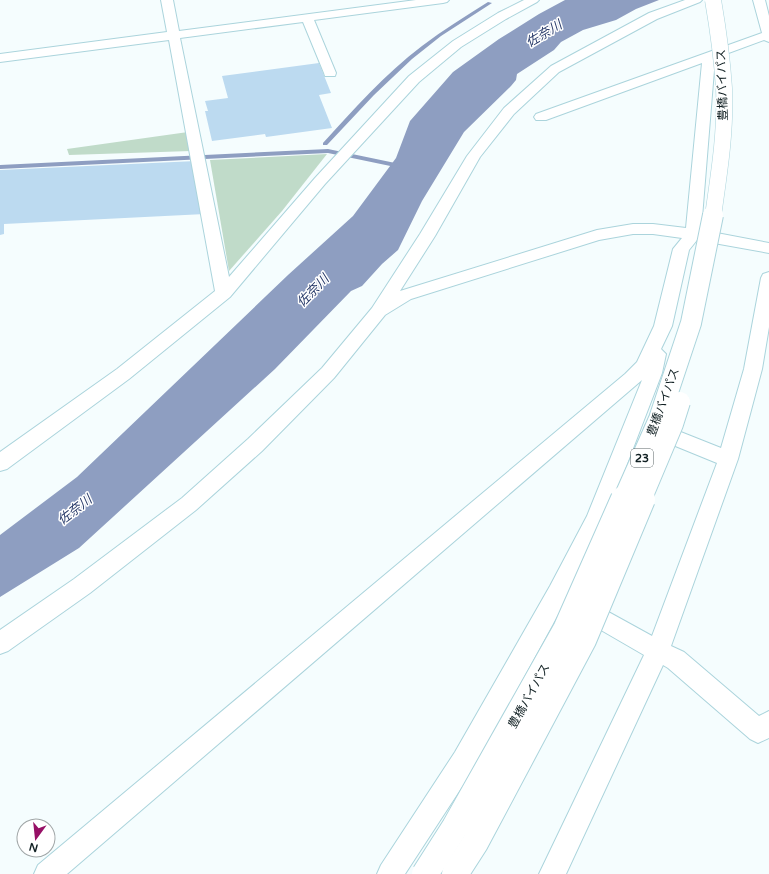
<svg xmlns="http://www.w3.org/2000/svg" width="769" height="874" viewBox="0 0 769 874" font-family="'Varela Round','Noto Sans JP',sans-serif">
<rect width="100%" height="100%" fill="#f5fdfe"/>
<!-- green -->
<g fill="#c0dbc9">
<path d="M188,132L191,151L69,155L67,149Z"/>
<path d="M327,154L282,211L229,271L210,160Z"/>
</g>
<!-- water -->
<path fill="#8e9ec1" d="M565,0H659L636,9L616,20L583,30L561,42L554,50L517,74L516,80L511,86L464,132L422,201L398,250L382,264L362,286L351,291L275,369L79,548L0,597V535L77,477L288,275L353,216L396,158L410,121L453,72L499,39L539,14Z"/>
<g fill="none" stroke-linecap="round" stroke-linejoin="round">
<!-- stream -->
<g fill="#8e9ec1" fill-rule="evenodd">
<path d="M488,2L492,3L441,36L412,59L374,95L327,145H323V143C354,109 385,74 422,46C443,30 466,16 488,2Z"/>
<path d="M328,149L400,164L403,166L400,168L328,153L0,169V165Z"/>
</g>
</g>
<!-- building -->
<g fill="#bcdaf0">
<path d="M319,63L331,93L319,95L332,128L266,137L265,134L212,141L205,111H208L205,101L228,98L222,76Z"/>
<path d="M196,161L205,214L4,224V234L0,235V170Z"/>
</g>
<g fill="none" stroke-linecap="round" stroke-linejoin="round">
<defs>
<g id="minor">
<path d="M161,0H173L179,31L416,0H449L447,2L443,3L314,20L336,73L335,76H325L324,73L303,22L180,38L229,277L315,178L409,76L453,41L498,13L524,0H539L537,2L506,19L461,47L419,82L325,184L230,297L129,379L7,469L0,471V452L117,369L215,291L169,40L0,62V54L167,32Z"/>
<path d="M685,0H702L700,2L657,19L559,72L514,114L480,157L435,236L400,291L597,230L633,224H653L686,228L702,63L546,120H536L534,117L536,114L762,33L753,0H765L769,16V42L764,40L715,58L701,230L769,243V253L697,240L689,250L672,326L661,349L666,354L662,373L606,519L566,600L473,770L405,874H377L381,865L455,752L550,586L587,516L642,380L67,874H34L38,865L625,374L637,362L654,326L673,249L682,238L653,234H633L599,240L411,299L385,315L334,378L262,451L196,510L90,593L8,651L0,654V630L74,579L182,498L248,439L322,368L372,308L420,234L467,156L504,108L551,66L649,13Z"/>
<path d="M769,272V327L762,369L738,459L671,646L684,652L759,716L769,711V738L758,743L750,739L668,668L663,665L566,874H539L644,655L575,615L572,608L575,601L583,598L652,636L717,463L646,434L644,429L646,424L653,421L721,448L744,369L761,278L763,274Z"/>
</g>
</defs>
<!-- minor casing -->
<use href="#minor" stroke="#abd4dc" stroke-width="2"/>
<!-- minor -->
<use href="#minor" fill="#fff" fill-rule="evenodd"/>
<defs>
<path id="trunk-bridge-far2" d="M713,0C718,29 722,58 724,88C726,131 719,174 713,216"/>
<g id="trunk-bridge-far1">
<path d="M623,500L659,419L691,323L713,215"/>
<path d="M641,500L673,424L680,402"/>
</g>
<g id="trunk-bridge">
<path d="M425,874L455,827L566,630L624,499"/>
<path d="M455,874L475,843L583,640L642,499"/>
</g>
</defs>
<!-- trunk-bridge-far2 casing -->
<use href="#trunk-bridge-far2" stroke="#abd4dc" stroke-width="17" stroke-linecap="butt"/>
<!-- trunk-bridge-far1 casing -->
<use href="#trunk-bridge-far1" stroke="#abd4dc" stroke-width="22" stroke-linecap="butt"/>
<!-- trunk-bridge casing -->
<use href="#trunk-bridge" stroke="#abd4dc" stroke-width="28" stroke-linecap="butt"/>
<!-- trunk-bridge-far2 -->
<use href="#trunk-bridge-far2" stroke="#fff" stroke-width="16"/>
<!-- trunk-bridge-far1 -->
<use href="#trunk-bridge-far1" stroke="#fff" stroke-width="20"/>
<!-- trunk-bridge -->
<use href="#trunk-bridge" stroke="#fff" stroke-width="26"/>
</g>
<g text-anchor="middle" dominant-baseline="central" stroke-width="3" stroke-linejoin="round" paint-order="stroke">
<!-- shield labels -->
<rect fill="#fff" stroke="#586365" stroke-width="1" x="631" y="449" width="22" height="18" rx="3"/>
<g font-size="11" font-weight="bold" fill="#112023">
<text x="642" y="458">23</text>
</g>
<!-- street labels -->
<g font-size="12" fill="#112023" stroke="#fff">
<text transform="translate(722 85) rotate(-92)">豊橋バイパス</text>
<text transform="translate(663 402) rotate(-70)">豊橋バイパス</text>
<text transform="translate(529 696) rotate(-61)">豊橋バイパス</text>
</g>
<!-- water labels -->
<g font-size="13" font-style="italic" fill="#283a69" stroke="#fff">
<text transform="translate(544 34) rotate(-31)">佐奈川</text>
<text transform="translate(313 291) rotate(-46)">佐奈川</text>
<text transform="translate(75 510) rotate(-38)">佐奈川</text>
</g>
</g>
<!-- north arrow -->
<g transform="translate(36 838) rotate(195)"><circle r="19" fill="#ffffff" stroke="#a0a6a7"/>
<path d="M0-3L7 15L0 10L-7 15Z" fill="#971066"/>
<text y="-6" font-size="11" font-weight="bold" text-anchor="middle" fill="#112023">N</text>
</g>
</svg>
